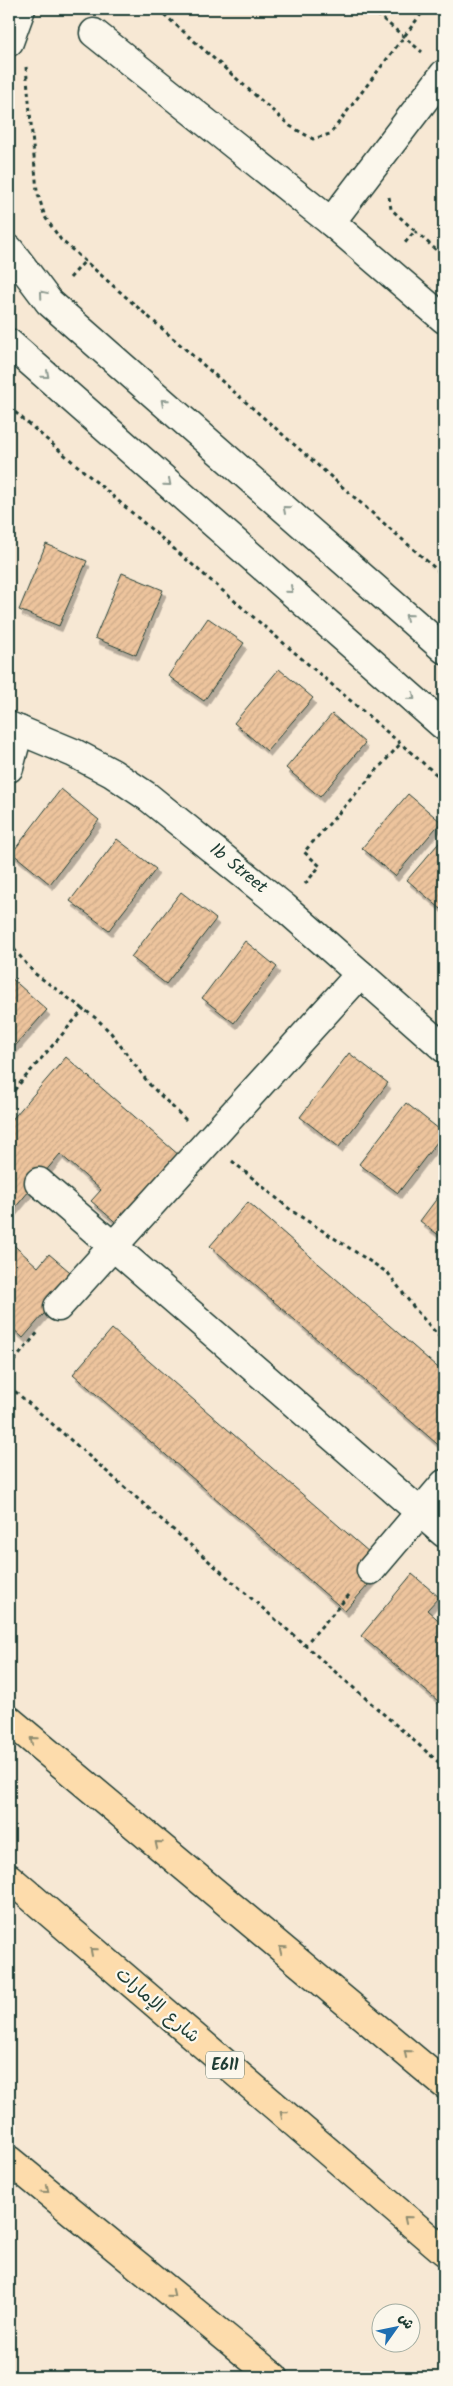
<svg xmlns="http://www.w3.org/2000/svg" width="453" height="2386" viewBox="0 0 453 2386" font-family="Kalam,'Playpen Sans Arabic',sans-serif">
<defs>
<pattern id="building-hatch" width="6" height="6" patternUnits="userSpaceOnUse" patternTransform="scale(1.25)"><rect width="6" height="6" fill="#edc49d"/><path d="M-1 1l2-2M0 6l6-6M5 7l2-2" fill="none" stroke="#cba988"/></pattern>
<filter id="shadow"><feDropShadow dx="3" dy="5.5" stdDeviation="0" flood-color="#0004"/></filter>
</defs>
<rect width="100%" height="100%" fill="#f7e8d4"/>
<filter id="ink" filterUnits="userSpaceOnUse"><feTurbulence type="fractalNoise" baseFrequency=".02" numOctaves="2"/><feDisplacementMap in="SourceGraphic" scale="10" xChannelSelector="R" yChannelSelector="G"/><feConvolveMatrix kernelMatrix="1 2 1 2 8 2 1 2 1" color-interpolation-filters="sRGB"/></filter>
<g filter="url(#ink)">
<!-- building -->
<g fill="url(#building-hatch)" stroke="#1f3d34" filter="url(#shadow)">
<path d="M46,544L87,561L59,626L19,610Z"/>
<path d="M122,573L163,590L136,655L95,638Z"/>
<path d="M208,618L244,643L204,701L168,676Z"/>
<path d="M279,669L313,698L267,751L234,723Z"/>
<path d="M332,714L365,743L320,797L286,768Z"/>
<path d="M61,789L99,820L50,884L12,853Z"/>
<path d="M408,794L441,822L395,876L362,848Z"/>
<path d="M444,837V905L441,909L407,880Z"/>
<path d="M117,839L156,869L109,930L70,901Z"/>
<path d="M181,892L216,919L166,984L131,957Z"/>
<path d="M245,941L277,967L234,1023L202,998Z"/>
<path d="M9,976L47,1010L9,1053Z"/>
<path d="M349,1053L388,1083L339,1147L300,1117Z"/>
<path d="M66,1057L180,1156L120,1226L91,1201L101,1190L60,1154L9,1215V1123Z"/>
<path d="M406,1103L444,1133L398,1193L359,1164Z"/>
<path d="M444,1189V1239L420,1221Z"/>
<path d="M248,1202L444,1373V1450L210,1246Z"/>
<path d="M9,1241L38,1267L49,1254L76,1277L23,1338L9,1325Z"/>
<path d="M112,1329L385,1566L345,1611L73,1374Z"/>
<path d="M412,1574L439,1597L427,1610L444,1625V1706L361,1636Z"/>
</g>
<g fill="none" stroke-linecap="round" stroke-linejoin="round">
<defs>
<g id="minor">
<path d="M94,33L331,222L444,319"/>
<path d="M9,42L21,9"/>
<path d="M331,222L444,74"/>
<path d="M9,249L49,302L444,649"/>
<path d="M9,343L444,726"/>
<path d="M9,726L74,753L112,773L148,797L284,907L444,1048"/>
<path d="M9,768L19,730"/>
<path d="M39,1182L444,1533"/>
<path d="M58,1307L360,974"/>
<path d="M371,1570L444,1484"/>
</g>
<g id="highway">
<path d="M9,1720L444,2084"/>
<path d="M9,1878L444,2251"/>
<path d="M9,2160L274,2377"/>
</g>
</defs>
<!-- minor casing -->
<use href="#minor" stroke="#1f3d34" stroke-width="31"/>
<!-- highway casing -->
<use href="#highway" stroke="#1f3d34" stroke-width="31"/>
<!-- path -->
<g stroke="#1f3d34" stroke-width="3" stroke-dasharray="4 4" stroke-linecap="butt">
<path d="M158,9L290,126L313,139L330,134L425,9"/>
<path d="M371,9L422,52"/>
<path d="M26,67L37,191L45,217L61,240L444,576"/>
<path d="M389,197L391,209L415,231L404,244"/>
<path d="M415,231L444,257"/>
<path d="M70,278L85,261"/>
<path d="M9,407L444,781"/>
<path d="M305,884L320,866L304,852L401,743"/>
<path d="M9,943L34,973L97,1019L111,1033L150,1085L186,1120"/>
<path d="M9,1096L84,1009"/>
<path d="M232,1161L292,1211L388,1273L415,1309L444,1342"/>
<path d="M9,1367L39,1331"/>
<path d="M9,1386L444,1767"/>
<path d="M304,1646L350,1594"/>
</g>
<!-- minor -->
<use href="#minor" stroke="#fbf7ec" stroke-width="28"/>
<!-- highway -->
<use href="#highway" stroke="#fddcac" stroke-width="28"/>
</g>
<!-- one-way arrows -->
<defs><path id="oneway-chevron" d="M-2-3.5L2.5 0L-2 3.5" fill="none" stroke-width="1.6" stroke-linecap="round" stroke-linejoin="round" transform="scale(1.25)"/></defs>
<g stroke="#8d9a90">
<use href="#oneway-chevron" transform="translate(43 294) rotate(-130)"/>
<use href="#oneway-chevron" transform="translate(46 375) rotate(41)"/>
<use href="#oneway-chevron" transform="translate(164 402) rotate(-139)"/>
<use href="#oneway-chevron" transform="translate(168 483) rotate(41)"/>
<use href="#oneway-chevron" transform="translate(286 509) rotate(-139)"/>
<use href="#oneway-chevron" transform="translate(290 590) rotate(41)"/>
<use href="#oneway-chevron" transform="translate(408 617) rotate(-139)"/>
<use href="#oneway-chevron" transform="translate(412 697) rotate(41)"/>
</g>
<g stroke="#8e8c70">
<use href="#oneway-chevron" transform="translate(33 1740) rotate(-140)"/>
<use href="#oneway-chevron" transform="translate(158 1844) rotate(-140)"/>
<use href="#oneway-chevron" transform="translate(282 1949) rotate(-140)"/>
<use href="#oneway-chevron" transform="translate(93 1951) rotate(-139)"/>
<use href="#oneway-chevron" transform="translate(407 2053) rotate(-140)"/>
<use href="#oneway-chevron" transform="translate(283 2114) rotate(-140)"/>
<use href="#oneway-chevron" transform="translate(46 2190) rotate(39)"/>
<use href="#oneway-chevron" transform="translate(407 2219) rotate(-140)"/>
<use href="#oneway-chevron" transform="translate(172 2294) rotate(39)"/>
</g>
</g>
<g text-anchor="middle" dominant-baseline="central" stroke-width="4.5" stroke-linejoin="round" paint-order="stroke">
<!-- shield labels -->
<rect fill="#fbf7ec" stroke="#61756b" stroke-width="1" x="206" y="2051.5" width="38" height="27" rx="4"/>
<g font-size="16" font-weight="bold" fill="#1f3d34">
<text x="225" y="2065">E611</text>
</g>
<!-- street labels -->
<g font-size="18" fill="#1f3d34" stroke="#fbf7ec">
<text transform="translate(238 869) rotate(39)">1b Street</text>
<text transform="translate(157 2006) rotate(41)">شارع الإمارات</text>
</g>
</g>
<!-- margin -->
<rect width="453" height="2386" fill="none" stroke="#fbf7ec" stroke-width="30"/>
<rect x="15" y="15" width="423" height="2356" fill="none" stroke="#1f3d34" stroke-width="2" filter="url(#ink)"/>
<!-- north arrow -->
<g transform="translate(396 2328) rotate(57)"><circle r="24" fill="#fbf7ec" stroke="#a3ada2"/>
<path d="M0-4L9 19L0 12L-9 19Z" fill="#1f6fb2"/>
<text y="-8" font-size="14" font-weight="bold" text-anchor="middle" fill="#1f3d34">ش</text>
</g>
</svg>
